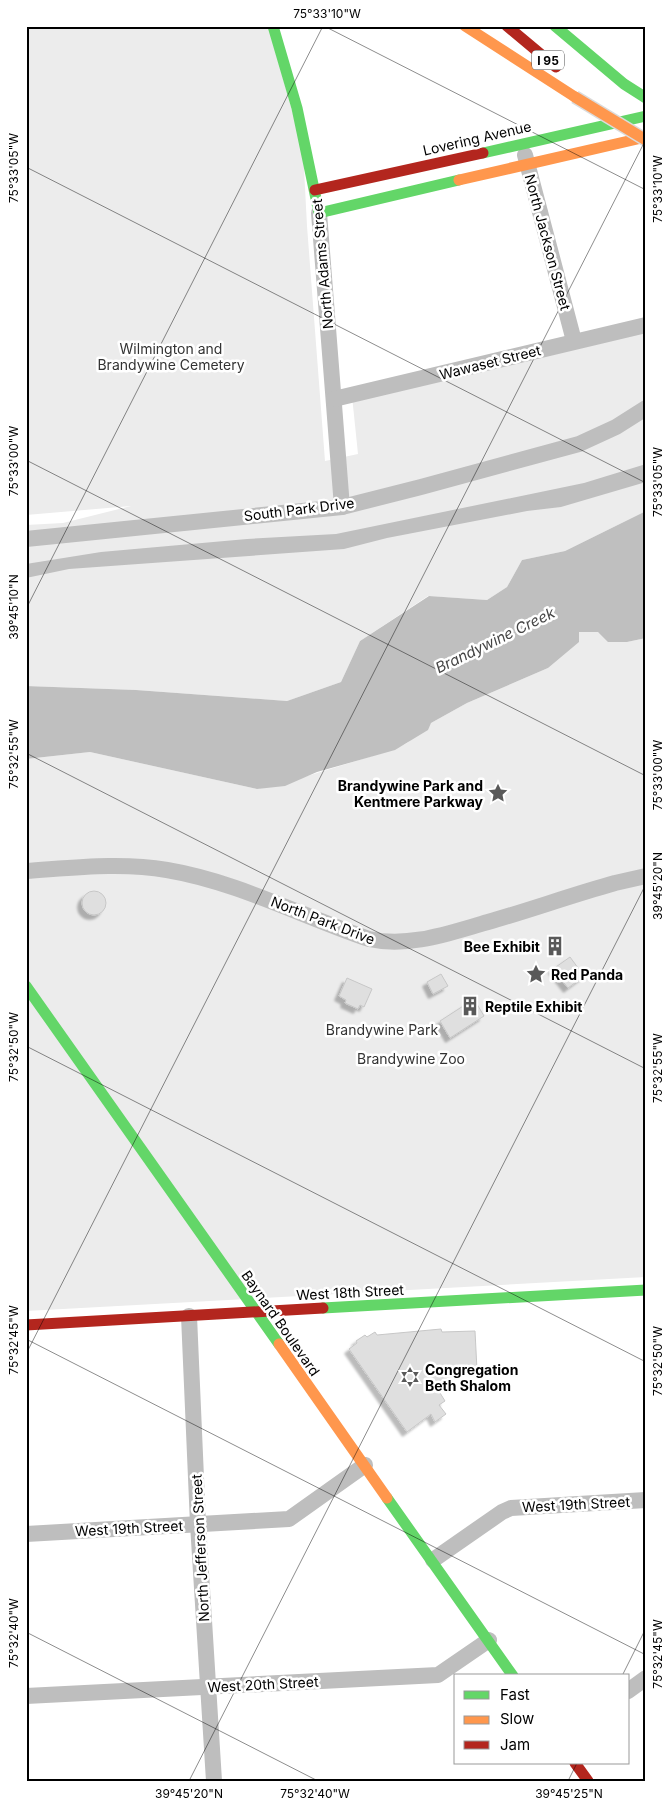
<svg xmlns="http://www.w3.org/2000/svg" width="672" height="1807" viewBox="0 0 672 1807" font-family="Inter,sans-serif">
<defs>
<filter id="shadow"><feDropShadow dx="-4.5" dy="4.5" stdDeviation="1" flood-color="#0004"/></filter>
</defs>
<rect width="100%" height="100%" fill="#fff"/>
<!-- green -->
<g fill="#ececec">
<path d="M26,26H268L303,149L307,226L325,461L358,454L352,396L646,325V511L565,551L522,560L507,587L487,600L428,596L360,641L341,682L287,701L136,690L26,686V525L63,523L131,506L26,515Z"/>
<path d="M579,632H598L627,642L646,638V1277L26,1311V759L90,752L257,789L304,777L395,749L407,743L431,723L467,703L548,668Z"/>
</g>
<!-- water -->
<g fill="#bfbfbf">
<path d="M646,464V482L561,507L527,511L387,538L344,549L69,569L26,578V564L101,552L247,539L336,534L584,483Z"/>
<path d="M646,511V638L627,642H608L598,632H579V642L548,668L467,703L431,723L428,730L395,750L317,772L285,786L257,789L90,752L26,759V686L136,690L287,701L341,682L360,641L429,596L487,600L507,587L522,560L565,551Z"/>
</g>
<!-- building -->
<g fill="#dfdfdf" stroke="#c7c7c7" filter="url(#shadow)">
<circle cx="94" cy="903" r="12"/>
<path d="M570,957L584,976L568,988L553,969Z"/>
<path d="M441,974L448,986L433,994L427,982Z"/>
<path d="M347,978L372,989L364,1007L360,1005L358,1009L345,1003L346,1000L339,996Z"/>
<path d="M474,999L484,1016L450,1038L440,1021Z"/>
<path d="M441,1329L442,1332L475,1331L477,1370L463,1369L437,1388L445,1401L439,1405L446,1414L435,1422L431,1414L407,1432L349,1349L357,1343L356,1341L365,1335L367,1337L375,1332L377,1335Z"/>
</g>
<g fill="none" stroke-linecap="round" stroke-linejoin="round">
<!-- street -->
<g stroke="#bebebe" stroke-width="16">
<path d="M525,155L574,341"/>
<path d="M319,213L342,507"/>
<path d="M334,399L646,325"/>
<path d="M26,539L342,507L421,487L579,444L616,427L646,408"/>
<path d="M26,871C72,868 121,862 167,870C238,882 301,916 369,939C409,948 449,933 488,922C530,910 572,895 615,883L646,876"/>
<path d="M189,1316L198,1524L214,1781"/>
<path d="M26,1534L289,1519L365,1465"/>
<path d="M433,1560L502,1512L511,1508L646,1500"/>
<path d="M628,1691L646,1678"/>
<path d="M26,1696L438,1675L489,1640"/>
</g>
<!-- fast -->
<g stroke="#63d668" stroke-width="11">
<path d="M273,26L297,108L319,213L459,180"/>
<path d="M555,26L624,84L646,98"/>
<path d="M483,153L646,116"/>
<path d="M26,986L279,1344"/>
<path d="M323,1308L646,1290"/>
<path d="M387,1498L513,1676"/>
</g>
<!-- slow -->
<g stroke="#ff974d" stroke-width="11">
<path d="M465,26L575,97"/>
<path d="M459,180L646,137"/>
<path d="M279,1344L387,1498"/>
</g>
<!-- jam -->
<g stroke="#b3261e" stroke-width="11">
<path d="M507,26L556,67"/>
<path d="M315,190L483,153"/>
<path d="M26,1325L323,1308"/>
<path d="M575,1763L588,1781"/>
</g>
<defs>
<path id="slow-bridge" d="M575,97L646,140"/>
</defs>
<!-- slow-bridge casing -->
<use href="#slow-bridge" stroke="#dbdbdb" stroke-width="14" stroke-linecap="butt"/>
<!-- slow-bridge -->
<use href="#slow-bridge" stroke="#ff974d" stroke-width="11"/>
</g>
<!-- ticks -->
<path fill="none" stroke="#000" stroke-width="1" stroke-opacity="0.45" d="M324,26L646,190M26,167L646,483M26,460L646,776M26,609L323,26M26,753L646,1069M26,1046L646,1362M26,1339L646,1655M26,1354L646,139M26,1632L318,1781M622,1676L646,1628M189,1781L646,884M568,1781L577,1763"/>
<!-- icons -->
<defs>
<symbol id="sight-bare" viewBox="-9 -9 18 18"><path d="M0-6L1.8-2.2L6-1.7L2.9 1.2L3.7 5.4L0 3.3L-3.7 5.4L-2.9 1.2L-6-1.7L-1.8-2.2Z" fill="#595959" stroke="#fff" stroke-width="2.5" paint-order="stroke"/></symbol>
<symbol id="building-bare" viewBox="-9 -9 18 18"><path d="M-4-6H4V6H1V3H-1V6H-4ZM-2.5-4.3h1.7v1.8h-1.7ZM.8-4.3h1.7v1.8H.8ZM-2.5-1h1.7V.8h-1.7ZM.8-1h1.7V.8H.8Z" fill="#595959" stroke="#fff" stroke-width="2.5" paint-order="stroke"/></symbol>
<symbol id="synagogue-bare" viewBox="-9 -9 18 18"><path d="M0-6.5L5.6 3.2H-5.6ZM0 6.5L5.6-3.2H-5.6Z" fill="#595959" stroke="#fff" stroke-width="2.5" paint-order="stroke"/></symbol>
</defs>
<g fill-rule="evenodd">
<use href="#sight-bare" x="484" y="779" width="28" height="28"/>
<use href="#building-bare" x="541" y="932" width="28" height="28"/>
<use href="#sight-bare" x="522" y="960" width="28" height="28"/>
<use href="#building-bare" x="456" y="992" width="28" height="28"/>
<use href="#synagogue-bare" x="396" y="1363" width="28" height="28"/>
</g>
<g text-anchor="middle" dominant-baseline="central" stroke-width="5" stroke-linejoin="round" paint-order="stroke">
<!-- shield labels -->
<rect fill="#fff" stroke="#4c4c4c" stroke-width="1" x="532" y="50.5" width="32" height="19" rx="4"/>
<g font-size="12" font-weight="bold" fill="#000">
<text x="548" y="60">I 95</text>
</g>
<!-- street labels -->
<g font-size="14" fill="#000" stroke="#fff">
<text transform="translate(477 138) rotate(-13)">Lovering Avenue</text>
<text transform="translate(548 242) rotate(75)">North Jackson Street</text>
<text transform="translate(322 264) rotate(-95)">North Adams Street</text>
<text transform="translate(490 362) rotate(-14)">Wawaset Street</text>
<text transform="translate(299 509) rotate(-7)">South Park Drive</text>
<text transform="translate(323 920) rotate(21)">North Park Drive</text>
<text transform="translate(350 1292) rotate(-3)">West 18th Street</text>
<text transform="translate(281 1323) rotate(55)">Baynard Boulevard</text>
<text transform="translate(576 1504) rotate(-3)">West 19th Street</text>
<text transform="translate(129 1528) rotate(-3)">West 19th Street</text>
<text transform="translate(200 1548) rotate(-93)">North Jefferson Street</text>
<text transform="translate(263 1684) rotate(-3)">West 20th Street</text>
</g>
<!-- park labels -->
<g font-size="14" fill="#333" stroke="#fff">
<text x="171" y="348">Wilmington and<tspan x="171" dy="16">Brandywine Cemetery</tspan></text>
<text x="382" y="1029">Brandywine Park</text>
<text x="411" y="1058">Brandywine Zoo</text>
</g>
<!-- poi labels -->
<g font-size="14" font-weight="bold" fill="#000" stroke="#fff" text-anchor="start">
<text x="483" y="785" text-anchor="end">Brandywine Park and<tspan x="483" dy="16">Kentmere Parkway</tspan></text>
<text x="540" y="946" text-anchor="end">Bee Exhibit</text>
<text x="551" y="974">Red Panda</text>
<text x="485" y="1006">Reptile Exhibit</text>
<text x="425" y="1369">Congregation<tspan x="425" dy="16">Beth Shalom</tspan></text>
</g>
<!-- water labels -->
<g font-size="15" font-style="italic" fill="#444" stroke="#fff">
<text transform="translate(495 640) rotate(-26)">Brandywine Creek</text>
</g>
</g>
<!-- border -->
<rect width="672" height="1807" fill="none" stroke="#ffffff" stroke-width="55"/>
<!-- legend -->
<rect x="454" y="1674" width="175" height="90" fill="#ffffff" stroke="#999999"/>
<rect x="464" y="1691" width="25" height="8" fill="#63d668" stroke="#999999"/>
<text x="500" y="1700" font-size="15" fill="#000000">Fast</text>
<rect x="464" y="1716" width="25" height="8" fill="#ff974d" stroke="#999999"/>
<text x="500" y="1724" font-size="15" fill="#000000">Slow</text>
<rect x="464" y="1741" width="25" height="8" fill="#b3261e" stroke="#999999"/>
<text x="500" y="1750" font-size="15" fill="#000000">Jam</text>
<rect x="28" y="28" width="616" height="1752" fill="none" stroke="#000" stroke-width="2"/>
<g font-size="12" text-anchor="middle" fill="#000">
<text x="327" y="18">75°33'10"W</text>
<text transform="translate(14 168) rotate(-90)" y="4">75°33'05"W</text>
<text transform="translate(658 189) rotate(-90)" y="4">75°33'10"W</text>
<text transform="translate(14 461) rotate(-90)" y="4">75°33'00"W</text>
<text transform="translate(658 482) rotate(-90)" y="4">75°33'05"W</text>
<text transform="translate(14 607) rotate(-90)" y="4">39°45'10"N</text>
<text transform="translate(14 754) rotate(-90)" y="4">75°32'55"W</text>
<text transform="translate(658 775) rotate(-90)" y="4">75°33'00"W</text>
<text transform="translate(658 886) rotate(-90)" y="4">39°45'20"N</text>
<text transform="translate(14 1047) rotate(-90)" y="4">75°32'50"W</text>
<text transform="translate(658 1068) rotate(-90)" y="4">75°32'55"W</text>
<text transform="translate(14 1340) rotate(-90)" y="4">75°32'45"W</text>
<text transform="translate(658 1361) rotate(-90)" y="4">75°32'50"W</text>
<text transform="translate(14 1633) rotate(-90)" y="4">75°32'40"W</text>
<text transform="translate(658 1654) rotate(-90)" y="4">75°32'45"W</text>
<text x="189" y="1798">39°45'20"N</text>
<text x="315" y="1798">75°32'40"W</text>
<text x="569" y="1798">39°45'25"N</text>
</g>
</svg>
